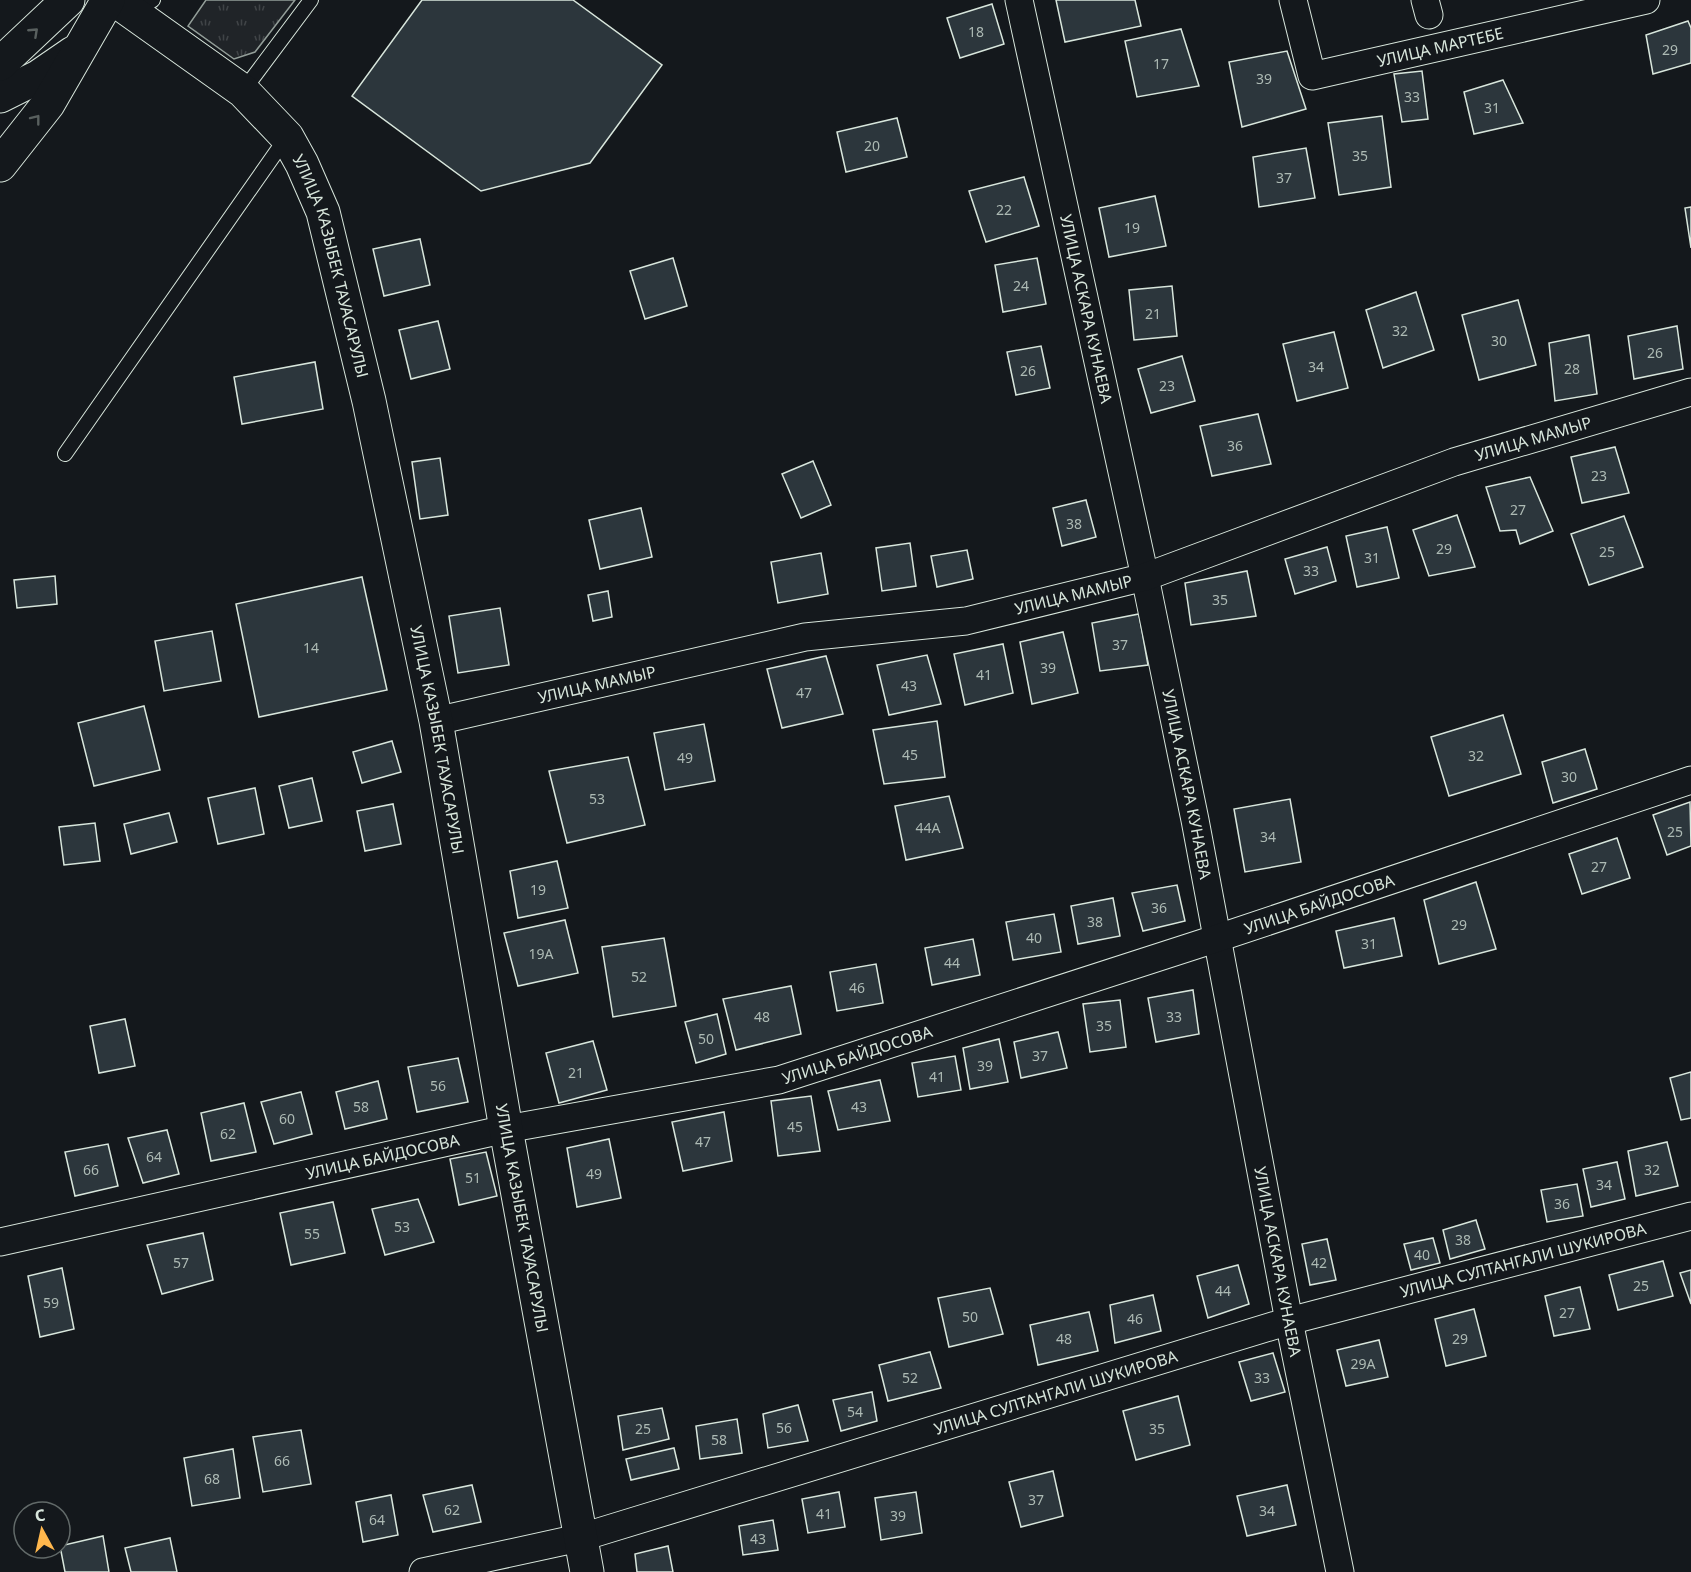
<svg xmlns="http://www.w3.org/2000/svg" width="1691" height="1572" viewBox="0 0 1691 1572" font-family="'Noto Sans',sans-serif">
<defs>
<pattern id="grass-tufts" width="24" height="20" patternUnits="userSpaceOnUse" patternTransform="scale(1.5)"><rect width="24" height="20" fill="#202428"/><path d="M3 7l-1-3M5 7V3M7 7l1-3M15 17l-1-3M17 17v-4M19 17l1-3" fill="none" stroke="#404447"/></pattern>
</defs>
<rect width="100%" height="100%" fill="#14181c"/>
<!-- grass -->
<path fill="url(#grass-tufts)" stroke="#939e99" stroke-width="1.5" d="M206,0H295L255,52L234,59L188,26Z"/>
<!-- building -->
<g fill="#2c363c" stroke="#d8e6dc" stroke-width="1.5">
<path d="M422,0H573L662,65L590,163L481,191L352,96Z"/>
<path d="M1056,0H1135L1141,26L1065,42Z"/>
<path d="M992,4L1004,44L960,58L947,18Z"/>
<path d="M1688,21L1691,28V63L1653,74L1646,35Z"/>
<path d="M1181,29L1199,86L1137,97L1125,41Z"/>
<path d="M1287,51L1306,109L1242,127L1229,62Z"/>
<path d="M1422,71L1428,119L1402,122L1394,74Z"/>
<path d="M1503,80L1523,123L1474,134L1464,92Z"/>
<path d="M1382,116L1391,187L1339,195L1328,123Z"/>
<path d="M897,118L907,157L846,172L837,132Z"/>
<path d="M1306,148L1315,198L1259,207L1253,157Z"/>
<path d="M1024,177L1039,226L986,242L969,191Z"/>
<path d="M1155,196L1166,246L1109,257L1099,208Z"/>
<path d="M1691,207V248L1685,208Z"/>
<path d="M420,239L430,285L384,296L373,249Z"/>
<path d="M673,258L687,306L645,319L630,271Z"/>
<path d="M1037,258L1046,304L1003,312L995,265Z"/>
<path d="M1172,286L1177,336L1134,340L1129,290Z"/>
<path d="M1416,292L1434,350L1383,368L1366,310Z"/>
<path d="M1518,300L1536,365L1479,380L1462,315Z"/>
<path d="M438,321L450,369L411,379L399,330Z"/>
<path d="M1677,326L1683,369L1634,379L1628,336Z"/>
<path d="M1334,332L1348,388L1297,401L1283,344Z"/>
<path d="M1589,335L1597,394L1555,401L1549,343Z"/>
<path d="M1041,346L1050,388L1016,395L1007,352Z"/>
<path d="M1182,356L1195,401L1151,413L1138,369Z"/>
<path d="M315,362L323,409L242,424L234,377Z"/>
<path d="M1258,414L1271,464L1212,476L1200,426Z"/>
<path d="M1615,447L1629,493L1582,503L1571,457Z"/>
<path d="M440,458L448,515L420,519L412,462Z"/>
<path d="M813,461L831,505L801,518L782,474Z"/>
<path d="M1530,477L1553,531L1520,544L1516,530L1500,531L1486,487Z"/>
<path d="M1086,500L1096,537L1062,546L1053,508Z"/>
<path d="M641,508L652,557L600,569L589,520Z"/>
<path d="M1457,515L1475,567L1429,576L1413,530Z"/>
<path d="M1624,516L1643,567L1589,585L1571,534Z"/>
<path d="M1387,527L1399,578L1357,587L1346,536Z"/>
<path d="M910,543L916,586L882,591L876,548Z"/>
<path d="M1327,547L1336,581L1295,594L1285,559Z"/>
<path d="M967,550L973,579L937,587L931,556Z"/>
<path d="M821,553L828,594L778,603L771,562Z"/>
<path d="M1247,571L1256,616L1191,625L1185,583Z"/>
<path d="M55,576L57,604L17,608L14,580Z"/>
<path d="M362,577L387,690L259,717L236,604Z"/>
<path d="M608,591L612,617L593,621L588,595Z"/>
<path d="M500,608L509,665L458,673L449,616Z"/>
<path d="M1139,614L1148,665L1100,671L1092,623Z"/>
<path d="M212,631L221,681L164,691L155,641Z"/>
<path d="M1063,632L1078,693L1032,704L1020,642Z"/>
<path d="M1003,644L1013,693L965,705L954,654Z"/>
<path d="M927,655L941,704L889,715L877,665Z"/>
<path d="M826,656L843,714L782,728L767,669Z"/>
<path d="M144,706L160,770L94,786L78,723Z"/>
<path d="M1503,715L1521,774L1449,796L1431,737Z"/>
<path d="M937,721L945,777L884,784L873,730Z"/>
<path d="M704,724L715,781L665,790L654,733Z"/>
<path d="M392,741L401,772L362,783L353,752Z"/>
<path d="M1585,749L1597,789L1553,803L1542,762Z"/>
<path d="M628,757L645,825L567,843L549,771Z"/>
<path d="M312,778L322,821L289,828L279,786Z"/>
<path d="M255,788L264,834L218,844L208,798Z"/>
<path d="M949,796L963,848L906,860L895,806Z"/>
<path d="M1290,799L1301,862L1245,872L1234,809Z"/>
<path d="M1690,802L1691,846L1667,855L1653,815Z"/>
<path d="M393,804L401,844L365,851L357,811Z"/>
<path d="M169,813L177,842L131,854L124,824Z"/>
<path d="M95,823L100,861L64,865L59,827Z"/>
<path d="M1617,838L1630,878L1582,894L1569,854Z"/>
<path d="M557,861L568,908L518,918L510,871Z"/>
<path d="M1476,882L1496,949L1439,964L1424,900Z"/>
<path d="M1177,885L1185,921L1143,931L1132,893Z"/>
<path d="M1113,898L1120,936L1078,944L1071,906Z"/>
<path d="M1054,914L1061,952L1013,960L1006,922Z"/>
<path d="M1394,918L1402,956L1344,968L1336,931Z"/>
<path d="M565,920L578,973L518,986L504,933Z"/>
<path d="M664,938L676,1006L613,1017L602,947Z"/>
<path d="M973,939L980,975L932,985L925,948Z"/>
<path d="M876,964L883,1003L837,1011L830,972Z"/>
<path d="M791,986L801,1034L736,1050L723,999Z"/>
<path d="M1193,990L1199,1034L1156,1042L1148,998Z"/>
<path d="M1120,1000L1126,1047L1090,1052L1083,1004Z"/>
<path d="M717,1014L726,1054L696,1063L685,1022Z"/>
<path d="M125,1019L135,1066L99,1073L90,1026Z"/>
<path d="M1058,1032L1067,1068L1021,1078L1014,1042Z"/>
<path d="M999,1039L1008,1082L970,1089L963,1048Z"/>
<path d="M593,1041L607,1090L559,1103L546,1053Z"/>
<path d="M955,1056L961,1090L918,1097L912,1063Z"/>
<path d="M458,1058L468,1102L417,1112L408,1067Z"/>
<path d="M1691,1072V1118L1681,1120L1670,1078Z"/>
<path d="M880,1080L890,1121L838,1130L828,1091Z"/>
<path d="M378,1081L387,1119L345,1129L336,1092Z"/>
<path d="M301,1092L312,1134L274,1144L261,1102Z"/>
<path d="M811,1096L820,1151L778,1156L771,1101Z"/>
<path d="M244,1103L256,1152L211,1161L201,1113Z"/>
<path d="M724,1112L732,1161L683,1171L672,1122Z"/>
<path d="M167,1130L179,1174L143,1183L128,1138Z"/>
<path d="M609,1139L621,1198L577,1207L567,1148Z"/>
<path d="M1667,1142L1678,1186L1636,1196L1628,1151Z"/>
<path d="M108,1144L118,1186L75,1196L65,1152Z"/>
<path d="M486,1152L497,1196L459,1205L450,1159Z"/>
<path d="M1617,1162L1625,1199L1591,1207L1583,1169Z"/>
<path d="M1577,1184L1583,1216L1547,1222L1541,1190Z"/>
<path d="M418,1199L434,1242L385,1255L372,1209Z"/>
<path d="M333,1202L345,1253L291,1265L280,1213Z"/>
<path d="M1476,1220L1485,1249L1450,1259L1443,1230Z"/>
<path d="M203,1233L213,1280L162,1294L147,1245Z"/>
<path d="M1433,1238L1440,1263L1411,1270L1404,1244Z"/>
<path d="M1327,1239L1336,1280L1310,1285L1302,1244Z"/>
<path d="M1663,1261L1673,1296L1618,1310L1609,1275Z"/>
<path d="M1238,1265L1249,1304L1208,1318L1197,1276Z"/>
<path d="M62,1268L74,1329L40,1337L28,1276Z"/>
<path d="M1691,1270V1304L1680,1273Z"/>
<path d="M1580,1287L1590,1329L1554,1336L1545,1296Z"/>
<path d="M990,1288L1003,1334L949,1347L938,1298Z"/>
<path d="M1153,1295L1161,1331L1115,1343L1110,1305Z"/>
<path d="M1474,1309L1486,1356L1446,1366L1435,1319Z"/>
<path d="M1089,1312L1098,1351L1038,1365L1030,1325Z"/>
<path d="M1379,1340L1388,1377L1346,1386L1337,1350Z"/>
<path d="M930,1352L941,1388L888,1401L879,1365Z"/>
<path d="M1273,1353L1285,1392L1251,1401L1239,1362Z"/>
<path d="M872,1392L877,1421L841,1431L833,1400Z"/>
<path d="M1178,1396L1190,1445L1136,1460L1123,1411Z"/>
<path d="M798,1405L808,1441L768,1448L763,1414Z"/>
<path d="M662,1408L669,1439L623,1450L618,1416Z"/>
<path d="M737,1419L742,1453L700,1459L696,1426Z"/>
<path d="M301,1430L311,1484L263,1492L253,1437Z"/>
<path d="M674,1448L679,1469L631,1480L626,1459Z"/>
<path d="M233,1449L240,1498L192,1506L184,1458Z"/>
<path d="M1053,1471L1063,1516L1021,1527L1009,1482Z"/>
<path d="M472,1485L481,1522L433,1532L423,1495Z"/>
<path d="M1287,1485L1296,1525L1247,1536L1237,1496Z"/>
<path d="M839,1492L845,1527L808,1533L802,1499Z"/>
<path d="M916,1492L922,1533L881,1540L875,1498Z"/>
<path d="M391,1495L398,1535L363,1542L356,1502Z"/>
<path d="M773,1520L778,1550L743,1555L739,1526Z"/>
<path d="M103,1536L109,1572H65L60,1546Z"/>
<path d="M170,1538L177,1572H131L125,1548Z"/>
<path d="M668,1546L673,1572H637L635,1554Z"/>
</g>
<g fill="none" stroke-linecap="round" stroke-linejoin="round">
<defs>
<g id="service">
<path d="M135,12L153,0"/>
<path d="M243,91L311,0"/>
<path d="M65,454L286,138"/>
</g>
<g id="minor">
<path id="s1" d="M1019,0L1145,577L1195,820L1289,1321L1340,1572"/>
<path id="s2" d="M1293,0L1312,76L1646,0"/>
<path d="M1425,0L1429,15"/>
<path id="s3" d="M436,721L805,637L966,621L1145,577L1454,462L1691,392"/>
<path id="s4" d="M0,1242L506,1129L779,1080L1218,938L1691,780"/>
<path id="s5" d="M423,1572L579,1538L1289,1321L1691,1216"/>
</g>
<g id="tertiary">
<path id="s6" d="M115,0L243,91L287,137L302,164L323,212L369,401L436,721L506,1129L587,1572"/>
<path d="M0,96L38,77L73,53"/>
<path d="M0,165L48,104L108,0"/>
</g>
<path id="primary" d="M0,64L68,0"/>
</defs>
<!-- service casing -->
<use href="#service" stroke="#d8e6dc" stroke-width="16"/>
<!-- minor casing -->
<use href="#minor" stroke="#d8e6dc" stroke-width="29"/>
<!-- tertiary casing -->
<use href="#tertiary" stroke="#d8e6dc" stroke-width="35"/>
<!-- primary casing -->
<use href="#primary" stroke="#d8e6dc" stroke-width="35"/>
<!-- service -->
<use href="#service" stroke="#14181c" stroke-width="14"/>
<!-- minor -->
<use href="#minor" stroke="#14181c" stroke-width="27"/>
<!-- tertiary -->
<use href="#tertiary" stroke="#14181c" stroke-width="33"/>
<!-- primary -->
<use href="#primary" stroke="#14181c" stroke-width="33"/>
</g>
<!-- one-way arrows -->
<defs><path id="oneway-chevron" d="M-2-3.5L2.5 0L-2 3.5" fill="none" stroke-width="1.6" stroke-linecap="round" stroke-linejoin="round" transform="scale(1.5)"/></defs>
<g stroke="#59605f">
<use href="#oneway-chevron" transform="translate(34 32) rotate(-43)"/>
<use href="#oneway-chevron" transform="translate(36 119) rotate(-52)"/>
</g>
<g text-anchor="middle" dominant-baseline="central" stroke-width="4.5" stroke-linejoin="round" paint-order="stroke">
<!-- number labels -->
<g font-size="14" fill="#adbab4">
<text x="976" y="31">18</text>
<text x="1670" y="49">29</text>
<text x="1161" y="63">17</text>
<text x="1264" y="78">39</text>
<text x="1412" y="96">33</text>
<text x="1492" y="107">31</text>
<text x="872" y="145">20</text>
<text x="1360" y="155">35</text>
<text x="1284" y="177">37</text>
<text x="1004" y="209">22</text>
<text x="1132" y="227">19</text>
<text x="1021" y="285">24</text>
<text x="1153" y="313">21</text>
<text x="1400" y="330">32</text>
<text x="1499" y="340">30</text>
<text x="1655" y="352">26</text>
<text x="1316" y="366">34</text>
<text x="1572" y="368">28</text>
<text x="1028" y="370">26</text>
<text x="1167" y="385">23</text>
<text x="1235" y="445">36</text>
<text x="1599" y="475">23</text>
<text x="1518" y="509">27</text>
<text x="1074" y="523">38</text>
<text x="1444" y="548">29</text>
<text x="1607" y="551">25</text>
<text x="1372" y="557">31</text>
<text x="1311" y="570">33</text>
<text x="1220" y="599">35</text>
<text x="1120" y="644">37</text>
<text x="311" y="647">14</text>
<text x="1048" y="667">39</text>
<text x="984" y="674">41</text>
<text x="909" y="685">43</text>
<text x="804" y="692">47</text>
<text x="910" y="754">45</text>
<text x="1476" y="755">32</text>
<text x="685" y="757">49</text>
<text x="1569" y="776">30</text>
<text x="597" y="798">53</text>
<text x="928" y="827">44А</text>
<text x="1675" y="831">25</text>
<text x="1268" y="836">34</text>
<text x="1599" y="866">27</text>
<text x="538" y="889">19</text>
<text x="1159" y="907">36</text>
<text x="1095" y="921">38</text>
<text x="1459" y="924">29</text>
<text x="1034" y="937">40</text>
<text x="1369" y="943">31</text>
<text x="541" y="953">19А</text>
<text x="952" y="962">44</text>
<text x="639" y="976">52</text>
<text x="857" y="987">46</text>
<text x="762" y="1016">48</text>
<text x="1174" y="1016">33</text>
<text x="1104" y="1025">35</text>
<text x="706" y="1038">50</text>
<text x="1040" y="1055">37</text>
<text x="985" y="1065">39</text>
<text x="576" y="1072">21</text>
<text x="937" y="1076">41</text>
<text x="438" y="1085">56</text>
<text x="361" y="1106">58</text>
<text x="859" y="1106">43</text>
<text x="287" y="1118">60</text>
<text x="795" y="1126">45</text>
<text x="228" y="1133">62</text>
<text x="703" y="1141">47</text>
<text x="154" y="1156">64</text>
<text x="91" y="1169">66</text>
<text x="1652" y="1169">32</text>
<text x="594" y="1173">49</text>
<text x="473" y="1177">51</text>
<text x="1604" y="1184">34</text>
<text x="1562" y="1203">36</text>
<text x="402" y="1226">53</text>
<text x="312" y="1233">55</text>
<text x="1463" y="1239">38</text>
<text x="1422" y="1254">40</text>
<text x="181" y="1262">57</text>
<text x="1319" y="1262">42</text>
<text x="1641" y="1285">25</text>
<text x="1223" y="1290">44</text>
<text x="51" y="1302">59</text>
<text x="1567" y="1312">27</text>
<text x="970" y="1316">50</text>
<text x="1135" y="1318">46</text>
<text x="1064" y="1338">48</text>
<text x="1460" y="1338">29</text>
<text x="1363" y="1363">29А</text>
<text x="910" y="1377">52</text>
<text x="1262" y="1377">33</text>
<text x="855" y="1411">54</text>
<text x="784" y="1427">56</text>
<text x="643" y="1428">25</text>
<text x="1157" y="1428">35</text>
<text x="719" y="1439">58</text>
<text x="282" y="1460">66</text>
<text x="212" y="1478">68</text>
<text x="1036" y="1499">37</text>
<text x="452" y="1509">62</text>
<text x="1267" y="1510">34</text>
<text x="824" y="1513">41</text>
<text x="898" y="1515">39</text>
<text x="377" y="1519">64</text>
<text x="758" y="1538">43</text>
</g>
<!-- street labels -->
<g font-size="16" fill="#d8e6dc" stroke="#14181c">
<text stroke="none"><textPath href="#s2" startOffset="210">УЛИЦА МАРТЕБЕ</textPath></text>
<text stroke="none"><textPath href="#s6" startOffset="358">УЛИЦА КАЗЫБЕК ТАУАСАРУЛЫ</textPath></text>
<text stroke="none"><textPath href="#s1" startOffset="316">УЛИЦА АСКАРА КУНАЕВА</textPath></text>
<text stroke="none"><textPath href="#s3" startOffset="1137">УЛИЦА МАМЫР</textPath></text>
<text stroke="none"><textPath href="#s3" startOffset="651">УЛИЦА МАМЫР</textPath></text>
<text stroke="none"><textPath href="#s3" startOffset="165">УЛИЦА МАМЫР</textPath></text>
<text stroke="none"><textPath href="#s6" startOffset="844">УЛИЦА КАЗЫБЕК ТАУАСАРУЛЫ</textPath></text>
<text stroke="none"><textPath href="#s1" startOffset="802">УЛИЦА АСКАРА КУНАЕВА</textPath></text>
<text stroke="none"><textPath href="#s4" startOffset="1364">УЛИЦА БАЙДОСОВА</textPath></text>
<text stroke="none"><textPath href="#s4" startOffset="878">УЛИЦА БАЙДОСОВА</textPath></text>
<text stroke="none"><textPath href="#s4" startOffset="392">УЛИЦА БАЙДОСОВА</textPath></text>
<text stroke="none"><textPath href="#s6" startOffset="1330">УЛИЦА КАЗЫБЕК ТАУАСАРУЛЫ</textPath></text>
<text stroke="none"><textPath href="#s5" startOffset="1144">УЛИЦА СУЛТАНГАЛИ ШУКИРОВА</textPath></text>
<text stroke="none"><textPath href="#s1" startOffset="1288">УЛИЦА АСКАРА КУНАЕВА</textPath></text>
<text stroke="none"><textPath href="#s5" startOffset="658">УЛИЦА СУЛТАНГАЛИ ШУКИРОВА</textPath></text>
</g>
</g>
<!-- north arrow -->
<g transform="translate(42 1530) rotate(352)"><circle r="28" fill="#14181c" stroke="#626a69" stroke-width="1.5"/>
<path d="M0-4.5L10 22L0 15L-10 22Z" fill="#ffb74d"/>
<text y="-9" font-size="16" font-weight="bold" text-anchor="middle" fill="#d8e6dc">С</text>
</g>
</svg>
